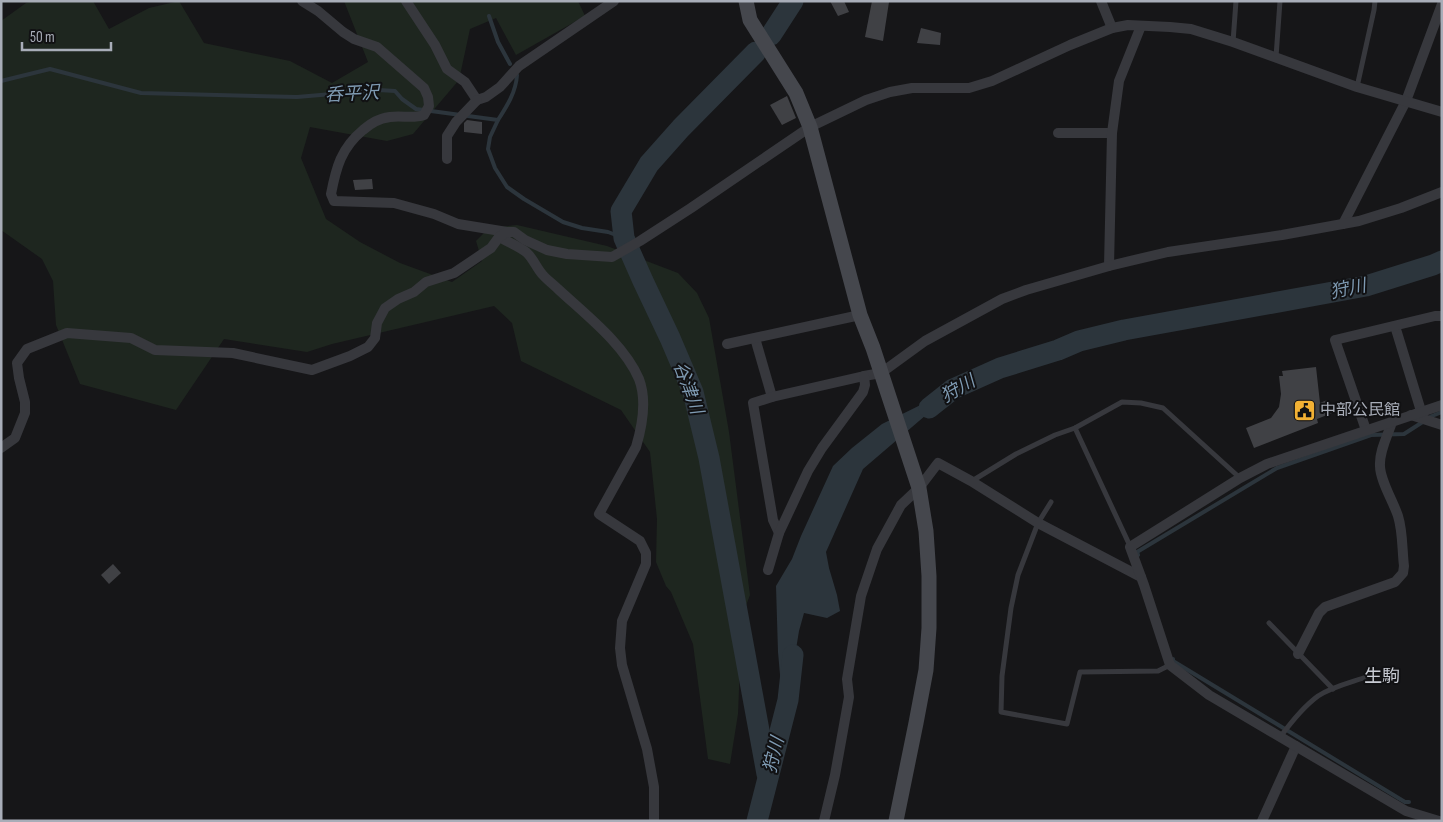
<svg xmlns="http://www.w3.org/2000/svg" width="1443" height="822" viewBox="0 0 1443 822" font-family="'Sofia Sans Condensed','Noto Sans JP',sans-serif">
<rect width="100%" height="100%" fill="#161618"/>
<!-- green -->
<path fill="#1e261f" d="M34,1H93L109,29L149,8L179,1L204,43L290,61L332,83L368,62L344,1H578L585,16L516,55L496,18L470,29L459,80L413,134L387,141L310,127L301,158L326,219L360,242L400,263L452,282L482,261L476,241L484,233L500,227L517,225L607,246L678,273L697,293L709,318L729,432L750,595L742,616L738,714L730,764L708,759L693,644L671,592L666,586L656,562L657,519L650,452L621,410L521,361L512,323L494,306L332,344L307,352L224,339L176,410L80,384L56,325L53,281L42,259L1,230V21L26,3Z"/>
<!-- water -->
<path fill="#2c353c" d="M961,385L863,469L826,552L829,568L837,595L840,611L827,618L804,613L799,631L786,710L781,686L778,652L776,586L792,559L801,536L833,466L852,448L882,424Z"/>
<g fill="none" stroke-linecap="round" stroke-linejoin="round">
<!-- stream -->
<g stroke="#2c353c" stroke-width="4">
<path d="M489,16L498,42L510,64"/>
<path d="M1,81L50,69L141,93L297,97L379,90L395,91L402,99L416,109L498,120L490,137L488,149L495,168L507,187L524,199L563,222L582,228L608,232L624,238"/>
<path d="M498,120C507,106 516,92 517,75"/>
<path d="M1138,555L1137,552L1277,468L1371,435L1404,434L1432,416L1442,412"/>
<path d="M1173,659V661L1405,802H1409"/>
</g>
<!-- river -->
<g stroke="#2c353c" stroke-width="21">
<path d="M771,35L793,1"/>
<path d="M756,52L681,128L649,164L621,211L624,238L643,281L670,338L693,392L709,458L767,774"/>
<path d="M929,408L953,389L1000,368L1058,350L1079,341L1124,330L1366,286L1433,265L1442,261"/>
<path d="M757,821L788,700L793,655"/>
</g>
</g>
<!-- building -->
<g fill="#404145">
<path d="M830,1H844L849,12L838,16Z"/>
<path d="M872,1L889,2L883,41L865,37Z"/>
<path d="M921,28L941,33L940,45L917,43Z"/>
<path d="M787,96L796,118L782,125L770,105Z"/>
<path d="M467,120L482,122V134L464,132V123Z"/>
<path d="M372,179L373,189L355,190L353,180Z"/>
<path d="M1316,367L1320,403L1327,400L1332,413L1317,419L1318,423L1254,448L1246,428L1271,418L1279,407L1281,394L1279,376H1283L1282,371Z"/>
<path d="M113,564L121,573L109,584L101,575Z"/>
</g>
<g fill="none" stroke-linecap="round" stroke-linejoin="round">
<!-- lane -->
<g stroke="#37383d" stroke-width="5">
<path d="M1233,42L1236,1"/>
<path d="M1276,57L1280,1"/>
<path d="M1357,87L1374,10L1375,1"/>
<path d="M1075,428L1130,546"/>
<path d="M972,481L1016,454L1055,435L1075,428L1122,402L1141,403L1163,408L1240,478"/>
<path d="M1051,502L1038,523L1018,575L1011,608L1002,676L1001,712L1067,724L1080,672L1158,671L1170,665"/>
<path d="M1269,623L1333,689"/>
<path d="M1281,736C1292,721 1303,707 1318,696C1333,686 1353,682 1369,676"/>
</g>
<!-- street -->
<g stroke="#37383d" stroke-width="10">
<path d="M302,1L318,11L343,32L354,39L377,47L424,88L428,97L429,106L424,115C412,119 402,115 390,117C377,119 372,123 363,130C341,148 336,168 331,194L334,201L394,203L434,214L458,224L507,232"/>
<path d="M406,1L435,45L447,69L465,82L477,100L486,97L500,87L519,66L614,1"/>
<path d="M1101,1L1112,28"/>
<path d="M1058,133H1112"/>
<path d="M447,159V136L456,122L477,100"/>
<path d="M1343,224L1406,101L1442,4"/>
<path d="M499,237C508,242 518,246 526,252C533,258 536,267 542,274C546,279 553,284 558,289C586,315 624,344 639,379C647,400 642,427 636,447L599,514L640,541L646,553V564L622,621L620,648L622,665L647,749L654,787V821"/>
<path d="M1109,266L1112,133L1119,81L1141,26"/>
<path d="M1395,326L1421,411"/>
<path d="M755,338L772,397"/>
<path d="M727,344L860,315"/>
<path d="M1411,415L1442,425"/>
<path d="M1366,430L1335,340L1435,316H1442"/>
<path d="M1,448L15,438L25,413V402L19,378L17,363L27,349L67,333L131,338L155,350L233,353L312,370L350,356L368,347L375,338L377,323L385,308L398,299L414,292L426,282L454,273L491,248L499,237L507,232H514L525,240L547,250L567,254L612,257L640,241L691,208L810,127L866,100L890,92L912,88H969L992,81L1070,45L1112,28L1128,25L1170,27L1191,29L1233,42L1357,87L1442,112"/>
<path d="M779,533L773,520L753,403L772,397L864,376L881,373L925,341L1002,299L1026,290L1109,266L1168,252L1282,235L1359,221L1401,208L1442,192"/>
<path d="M768,570L779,533L808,471L822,448L863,392L865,385L864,376"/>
<path d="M1298,654L1319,613L1325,607L1395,582L1403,573L1404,566C1402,550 1403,532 1398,516C1393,501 1380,480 1380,466C1379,451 1388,435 1392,422"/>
<path d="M824,821L835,775L849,697L847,679L861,596L877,549L901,505L919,488L938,463L971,481L1038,523L1141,577"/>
<path d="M1262,821L1296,746"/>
<path d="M1439,821L1406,811L1209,695L1170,665L1144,585L1130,547L1240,478L1267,464L1442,405"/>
</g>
<!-- secondary -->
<path stroke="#45474d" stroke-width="15" d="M746,1L750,20L796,93L810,127L860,315L873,348L919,488L926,531L929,576V628L926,670L916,723L896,821"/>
</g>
<!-- icons -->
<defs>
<symbol id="civic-square" viewBox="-11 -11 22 22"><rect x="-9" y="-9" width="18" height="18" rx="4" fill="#f2b134" stroke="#111113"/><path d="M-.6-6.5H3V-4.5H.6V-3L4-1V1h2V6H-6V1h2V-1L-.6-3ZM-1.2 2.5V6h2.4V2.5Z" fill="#111"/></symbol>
</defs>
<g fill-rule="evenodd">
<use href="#civic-square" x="1292" y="398" width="25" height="25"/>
</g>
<g text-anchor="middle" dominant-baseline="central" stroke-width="4" stroke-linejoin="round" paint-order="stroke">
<!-- poi labels -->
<g font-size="16" fill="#a8adb8" stroke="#111113" text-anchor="start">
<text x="1320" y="410">中部公民館</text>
</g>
<!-- water labels -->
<g font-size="18" font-style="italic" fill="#7f9bb3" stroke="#111113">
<text transform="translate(352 94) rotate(-3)">呑平沢</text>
<text transform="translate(1348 289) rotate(-12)">狩川</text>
<text transform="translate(688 388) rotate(70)">谷津川</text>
<text transform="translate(958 389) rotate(-30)">狩川</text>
<text transform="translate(774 755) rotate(-76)">狩川</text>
</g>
<!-- neighbourhood labels -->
<g font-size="18" fill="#c9ccd4" stroke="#111113">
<text x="1382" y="676">生駒</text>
</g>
</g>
<!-- border -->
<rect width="1443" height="822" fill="none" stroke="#a8adb8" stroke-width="5"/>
<!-- scale -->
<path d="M22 42v8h89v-8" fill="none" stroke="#a8adb8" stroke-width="2.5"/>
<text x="30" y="42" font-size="15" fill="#a8adb8" stroke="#111113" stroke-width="4" paint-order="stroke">50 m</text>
</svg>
